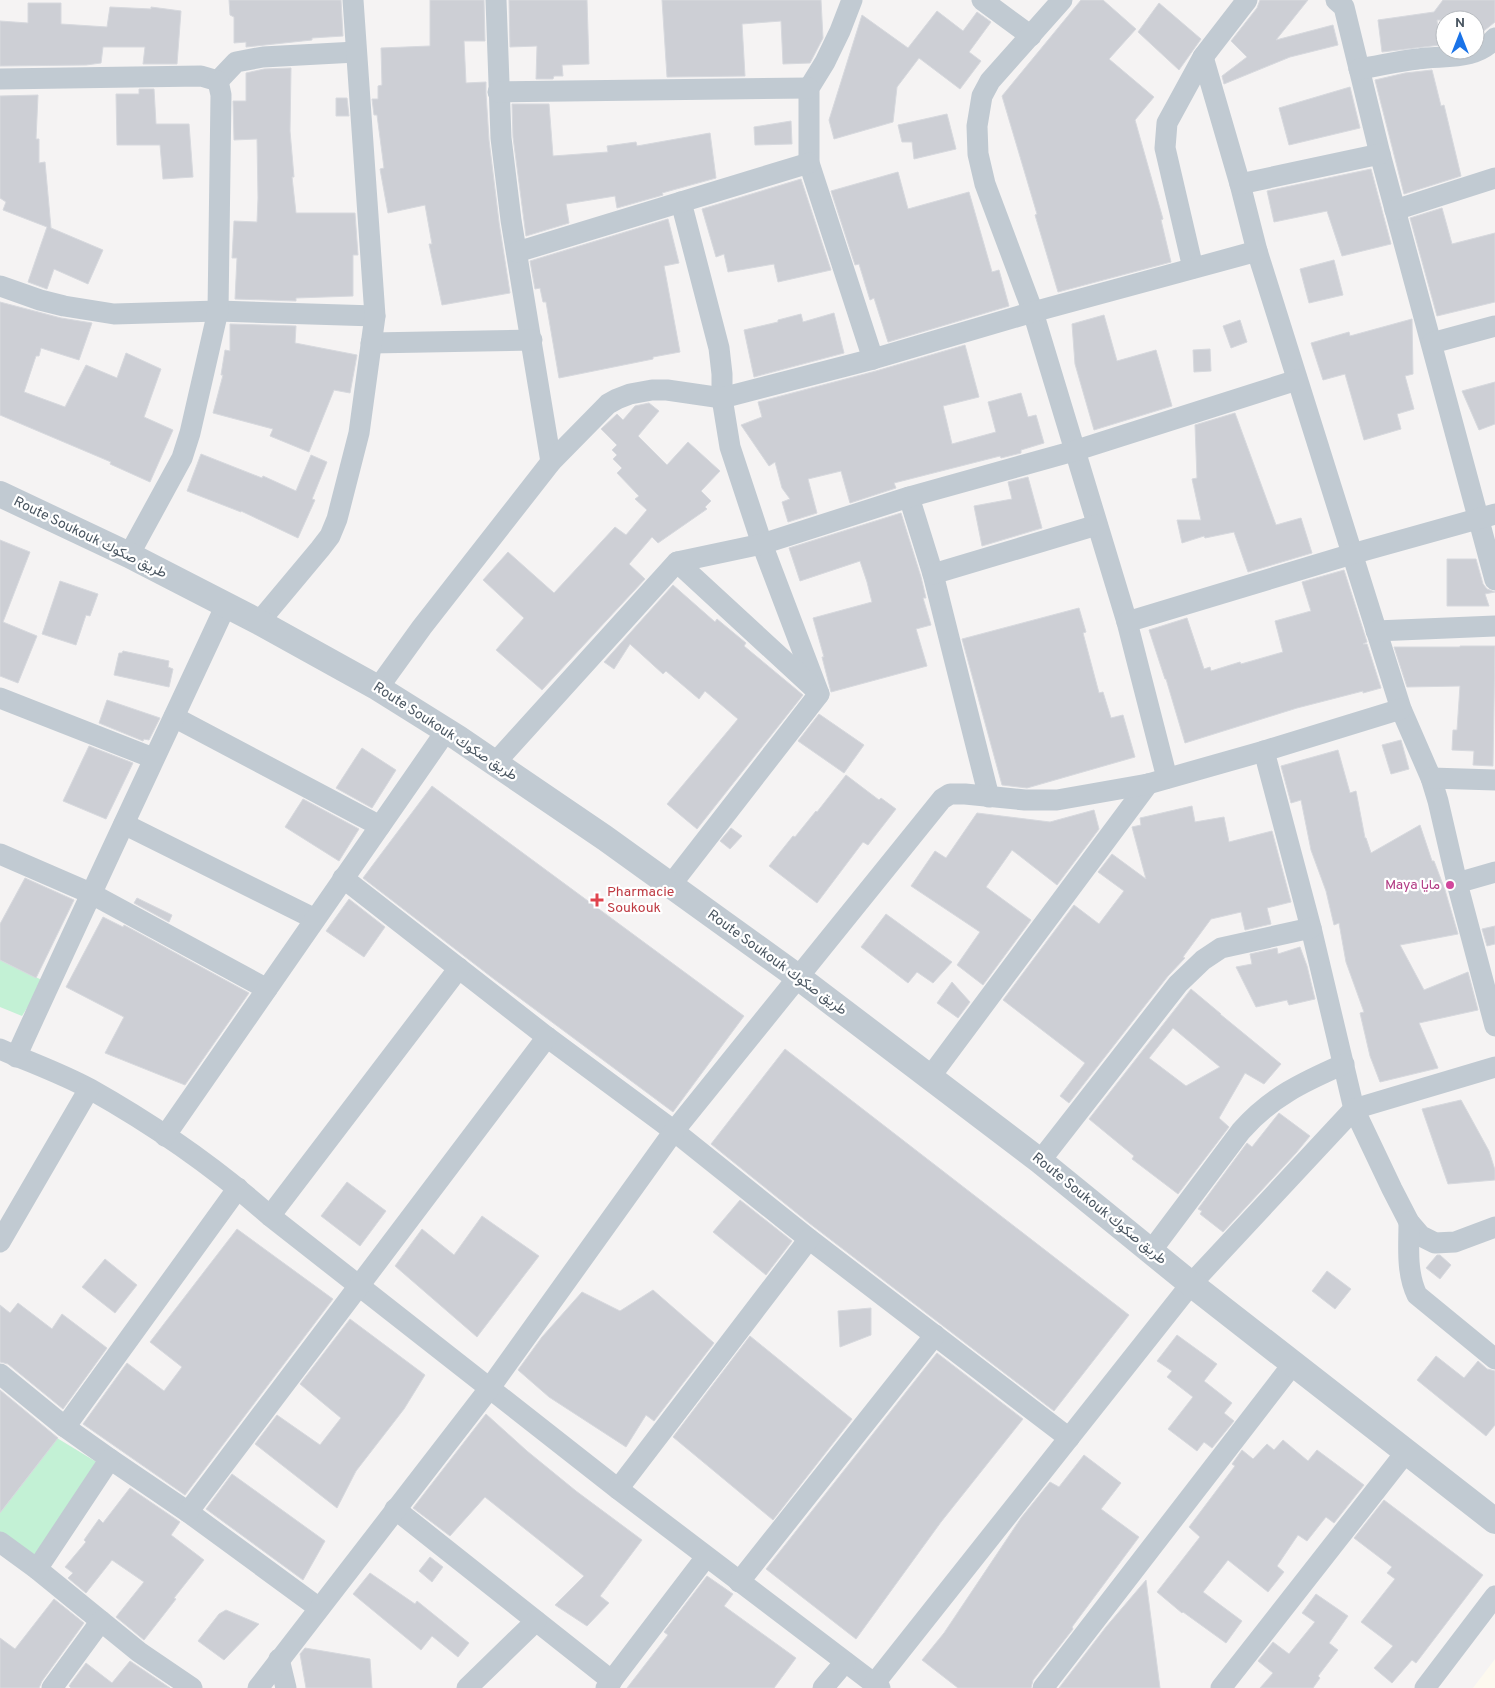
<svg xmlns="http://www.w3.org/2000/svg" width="1495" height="1688" viewBox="0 0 1495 1688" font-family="Overpass,Vazirmatn,sans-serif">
<rect width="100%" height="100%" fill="#f5f3f3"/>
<!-- commercial -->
<path fill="#fdf9ef" d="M1495,1659V1688H1473Z"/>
<!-- green -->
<g fill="#c3f1d5">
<path d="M0,960L44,981L22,1016L0,1007Z"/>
<path d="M57,1438L98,1463L38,1559L0,1533V1513Z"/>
</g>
<!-- building -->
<g fill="#cdcfd5" stroke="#d7d9de" fill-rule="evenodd">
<path d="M229,0H341L343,36L312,38V40L246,47V42L234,43V17L230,15Z"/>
<path d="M430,0H484L485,41H464L466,83L486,82V93L489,140L499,222L510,293L442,305L429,244H432L425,205L388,213L380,169L384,168L377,115H374L372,99H378V86L382,85L381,48L430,46Z"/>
<path d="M509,0H587L589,64L562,65L563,76H554L553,79H536L537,46L510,47Z"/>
<path d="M662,0H821L823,38L810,63L783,64L781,21L742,24L745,76L667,77Z"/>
<path d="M1081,0H1103L1136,29L1109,59L1154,97L1135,120L1163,219L1161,220L1171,262L1058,292L1035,215L1037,214L1002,96Z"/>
<path d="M1260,0H1308L1276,40L1333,25L1338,45L1290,57L1224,84L1222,76L1247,57L1231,41L1257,8Z"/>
<path d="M1443,0H1495V22L1475,38V20H1437L1440,45L1382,52L1378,20L1434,12Z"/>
<path d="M28,3H61V24L107,27L110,7L151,9V7L181,11L177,64H143L145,47H103L101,63L86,65L0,66V21L28,23Z"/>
<path d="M1159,3L1201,39L1179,70L1138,32Z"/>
<path d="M937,11L963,31L977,12L991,22L969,52L981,61L960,89L919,58L897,87L893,122L834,139L829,120L862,15L908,48Z"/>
<path d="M291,68L290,131L294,177H292L296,213H355L358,255H353V296L296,298V301L235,299L237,258H232L234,221L257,222L258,198L257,139L234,140L233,101H246V73L264,69Z"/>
<path d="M1432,70L1441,106L1444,105L1461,176L1404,194L1375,80L1405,73Z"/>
<path d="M1350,87L1360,128L1289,145L1279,108Z"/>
<path d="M139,89H154L156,124H189L193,177L163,179L160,145H117L116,94H139Z"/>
<path d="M38,95L36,139H39V163L45,162L51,228L103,250L88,284L54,269L47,289L28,282L47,227L3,210L6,202L0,198V96Z"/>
<path d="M336,98H347L349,116H336Z"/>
<path d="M512,104H549L553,156L608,152L607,146L636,142L637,146L710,133L716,178L662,193L663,195L617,208L615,196L566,204L569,223L526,236L513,137Z"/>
<path d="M947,114L956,149L914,159L912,142H902L898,125Z"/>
<path d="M791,121L792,144L755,145L754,127Z"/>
<path d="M1371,169L1391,244L1342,256L1327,211L1274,222L1267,191Z"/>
<path d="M898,172L908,209L969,192L992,272L999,270L1009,306L888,342L874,298L870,300L859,264L855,265L831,191Z"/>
<path d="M801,179L831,270L778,282L774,264L728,272L724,254L716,257L702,209Z"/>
<path d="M1442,208L1452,244L1495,233V302L1437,316L1410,218Z"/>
<path d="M668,219L679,263L664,266L680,352L653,357V359L559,378L546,302H543L540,288L535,289L530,261Z"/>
<path d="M1334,260L1343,295L1309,303L1300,269Z"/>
<path d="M0,302L61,318L92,323L79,360L41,348L39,356H36L24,392L65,407L86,365L117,378L126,353L161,369L144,417L173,430L150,482L110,464L111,462L0,415Z"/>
<path d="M834,313L844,353L754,377L744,330L778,322V320L801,314L803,322Z"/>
<path d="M1104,315L1117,361L1156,350L1172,406L1094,430L1075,364L1072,324Z"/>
<path d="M1412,319L1413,374L1405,376L1414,409L1397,414L1401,429L1364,440L1345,374L1323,380L1311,343L1349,332L1350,336Z"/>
<path d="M1240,320L1247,342L1231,348L1223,326Z"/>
<path d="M230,324L296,326L295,343L357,355L350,393L334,390L309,452L270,436L273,429L213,413L223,375H221L225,350L230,351Z"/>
<path d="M965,345L979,397L943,406L952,444L996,432L988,402L1021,393L1028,417L1036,415L1044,443L1021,450V453L1001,458L1000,456L894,483L896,488L850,503L841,471L808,479L817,513L788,522L782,502L790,499L782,488L775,462L769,466L741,425L762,417L758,402L876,371Z"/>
<path d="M1210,349L1211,371L1194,372L1193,350Z"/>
<path d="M1495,382V424L1479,430L1462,391Z"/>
<path d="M649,403L659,411L638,436L667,465L688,442L720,471L701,491L711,501L705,507L707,509L658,543L652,537L629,564L645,579L542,690L496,650L524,618L483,580L508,552L554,593L615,527L626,535L647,510L635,499L639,496L617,473L622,468L613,459L617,455L612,450L617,445L601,429L617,414L623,420L635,406Z"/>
<path d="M1235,413L1276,525L1301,518L1312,553L1248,572L1234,532L1205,538L1204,536L1182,543L1177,520H1201L1192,479L1197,478L1195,425Z"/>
<path d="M201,454L262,478L263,476L296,491L311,455L327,462L312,499L315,500L298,538L241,511V512L187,491Z"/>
<path d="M1028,477L1042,528L982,546L974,506L1012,499L1008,482Z"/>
<path d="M901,513L921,577L926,598H923L931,625L916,629L927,666L831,692L822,657H824L813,618L872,602L867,582L860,561L800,581L789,548Z"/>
<path d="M0,540L30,552L3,622L37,636L18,683L0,676Z"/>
<path d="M1447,559H1476L1483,584L1487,589L1495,592L1485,594L1489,606H1447Z"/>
<path d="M1344,570L1367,642L1363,644H1367L1381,688L1363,693V691L1297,708L1185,743L1166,679H1165L1149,630L1187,618L1204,669L1210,667L1211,671L1240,662L1241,664L1283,652L1275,621L1311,611L1302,582Z"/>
<path d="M60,581L98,594L90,616L86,615L76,645L42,634Z"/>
<path d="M673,585L715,622L717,619L746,643L744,646L803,695L697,829L667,804L738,719L705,691L699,699L666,671L663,674L630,644L614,669L604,662Z"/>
<path d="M1079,608L1086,632L1083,633L1099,693L1103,692L1111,718L1123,715L1135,757L1027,788L1002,785L962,639Z"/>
<path d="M1460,646H1495L1493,766L1473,765L1474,751L1452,750L1453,730H1457L1460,686L1407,687L1394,647H1460Z"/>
<path d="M123,651L169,661L168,667L173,669L169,687L114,675L119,653H122Z"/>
<path d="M107,700L160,718L149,740L144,739L143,741L99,723Z"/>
<path d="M819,714L864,745L844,773L798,741Z"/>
<path d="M1401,740L1409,769L1391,774L1382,745Z"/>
<path d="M89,746L133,763L106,819L63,801Z"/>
<path d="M362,748L396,770L372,808L336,788Z"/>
<path d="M1338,750L1350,793L1356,791L1365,838H1366L1371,853L1420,825L1432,861H1434L1445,890L1458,934L1400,945L1424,990L1468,972L1478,1010L1419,1023L1438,1068L1380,1082L1370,1056L1360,1013L1364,1012L1346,962L1339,923L1334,925L1326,891L1311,850L1301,800L1291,803L1281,766Z"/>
<path d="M846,775L879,800L881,798L896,809L868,845L863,842L817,903L769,866L793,836L795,837L816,811L817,812Z"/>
<path d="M432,786L744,1016L673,1112L494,979L363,878Z"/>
<path d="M303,799L359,829L339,861L285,827Z"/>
<path d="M1192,806L1195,822L1224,817L1229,842L1272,831L1291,902L1267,908L1271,924L1245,930L1241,912L1211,919L1183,957L1185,958L1168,976L1069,1103L1060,1096L1085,1063L1003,1000L1074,905L1099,924L1124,891L1098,872L1112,854L1146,879L1132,827L1141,825L1140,818Z"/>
<path d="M1094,810L1099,829L1057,885L1012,850L986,887L1031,920L983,985L957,965L980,932L911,886L935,851L946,858L977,813L1050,822Z"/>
<path d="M731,828L742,836L730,849L720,841Z"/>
<path d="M25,878L74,900L36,978L0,960V924Z"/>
<path d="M137,898L172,915L169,922L134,903Z"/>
<path d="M349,899L385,927L364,957L326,931Z"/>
<path d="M886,914L952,962L933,983L917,972L908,983L861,947Z"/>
<path d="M103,917L123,927L124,925L249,993L185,1085L105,1053L124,1017L66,987Z"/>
<path d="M1495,926V944L1487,946L1482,929Z"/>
<path d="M1300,947L1307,966L1315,999L1289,1005L1287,1000L1256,1007L1236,967L1252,964L1250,954L1277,948L1278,954Z"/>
<path d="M952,982L970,1002L958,1018L937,1003Z"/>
<path d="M1191,989L1221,1014H1220L1281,1064L1264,1084L1245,1073L1219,1118L1229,1127L1178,1194L1132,1159L1134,1156L1089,1119ZM1173,1028L1220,1067L1186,1086L1149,1058Z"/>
<path d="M785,1049L1129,1315L1054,1411L809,1223L711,1144Z"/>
<path d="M1461,1100L1489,1151L1495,1170V1180L1448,1184L1422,1109Z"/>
<path d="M1279,1113L1310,1136L1296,1153L1223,1232L1200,1214L1202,1211L1198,1209L1247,1143L1252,1147Z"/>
<path d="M347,1182L386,1211L360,1246L321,1216Z"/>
<path d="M740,1200L792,1241L766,1275L713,1232Z"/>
<path d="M482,1216L539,1256L477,1337L395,1266L422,1229L454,1255Z"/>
<path d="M237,1229L333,1299L185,1495L83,1424L127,1363L164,1391L182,1367L150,1342Z"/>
<path d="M1437,1255H1440L1451,1265L1440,1279L1426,1268Z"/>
<path d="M105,1259L137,1285L115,1313L82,1287Z"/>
<path d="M1327,1271L1351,1289L1335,1309L1312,1291Z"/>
<path d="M653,1290L714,1343L654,1421L646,1415L626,1447L549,1397L518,1370L542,1337L582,1292L620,1311Z"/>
<path d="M18,1303L52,1329L62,1314L107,1348L63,1409L8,1364L0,1362V1305L10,1313Z"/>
<path d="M871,1308V1335L840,1347L838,1311Z"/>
<path d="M350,1319L425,1375L404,1409L356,1471L337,1508L255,1444L277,1415L320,1445L341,1418L300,1384Z"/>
<path d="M1177,1335L1217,1364L1204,1381L1232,1403L1224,1413L1234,1421L1212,1448L1204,1442L1197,1451L1168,1429L1193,1397L1167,1377L1172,1371L1157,1361Z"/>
<path d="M750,1336L852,1419L773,1520L673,1437Z"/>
<path d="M937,1353L1023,1419L941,1522L856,1639L766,1569Z"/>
<path d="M1436,1356L1464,1378L1478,1361L1487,1369L1495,1371V1425L1486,1436L1417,1380Z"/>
<path d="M0,1390L58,1438L0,1513Z"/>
<path d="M486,1414L527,1451L576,1491L642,1540L600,1596L609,1603L587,1626L555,1605L584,1576L485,1497L450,1536L413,1508Z"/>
<path d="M1283,1440L1308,1461L1317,1450L1364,1485L1334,1523L1326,1517L1307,1541L1298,1535L1277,1566L1284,1572L1268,1592L1228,1560L1203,1592L1242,1621L1226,1643L1183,1612L1182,1613L1157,1592L1200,1537L1189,1527L1235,1466L1232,1464L1242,1450L1253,1459L1267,1444L1274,1450Z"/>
<path d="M1084,1455L1121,1483L1101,1509L1139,1537L1072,1627L1073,1629L1033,1680L1031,1688H958L922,1660L944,1633L1021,1518L1050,1482L1059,1487Z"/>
<path d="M232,1474L325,1541L303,1580L206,1509Z"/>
<path d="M130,1488L180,1522L171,1535L204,1560L174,1598L176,1599L144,1640L116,1617L144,1582L112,1560L86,1593L68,1578L73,1573L65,1567L86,1542L84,1540L99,1519L103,1523Z"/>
<path d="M1384,1500L1483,1575L1416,1663L1412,1660L1392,1683L1374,1668L1393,1646L1361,1622L1395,1579L1387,1573L1392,1567L1354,1538Z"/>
<path d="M430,1557L443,1567L432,1582L419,1571Z"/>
<path d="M370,1573L415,1604L417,1601L469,1643L458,1657L432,1636L421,1650L353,1594Z"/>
<path d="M707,1576L733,1594L724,1606L796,1658L774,1688H627L668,1635L664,1632Z"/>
<path d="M1146,1580L1160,1688H1059L1106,1627Z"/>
<path d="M1316,1594L1348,1616L1329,1643L1338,1650L1318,1676L1320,1678L1313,1688H1260L1273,1673L1258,1661L1273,1642L1289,1654L1315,1622L1302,1613Z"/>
<path d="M54,1599L84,1623L42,1681L39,1688H0V1638L15,1649Z"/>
<path d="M226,1610L259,1624L224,1660L198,1641L219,1614Z"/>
<path d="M305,1648L370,1659L372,1688H306L300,1654Z"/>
<path d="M130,1661L170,1688H71L69,1686L86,1663L112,1683Z"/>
</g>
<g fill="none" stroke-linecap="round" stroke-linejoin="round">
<!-- minor -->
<g stroke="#c1cad2" stroke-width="21">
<path d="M496,0L501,138L511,220L551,462"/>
<path d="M852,0L840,31L825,62L809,88V163L873,359"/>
<path d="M982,0L1031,36"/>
<path d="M1062,0L990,81L982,96L977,126L978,154L985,184L1033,312L1127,622L1167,778"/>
<path d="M1336,0L1344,7L1380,154L1495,580"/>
<path d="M1203,57L1240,184L1257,251L1401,709L1431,778L1438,801L1457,883L1495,1026"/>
<path d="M1359,69C1379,66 1398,61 1418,59C1443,55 1477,61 1495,38"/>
<path d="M0,79L201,76L218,81"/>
<path d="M218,81L236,62L263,57L356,52"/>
<path d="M498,92L809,88"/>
<path d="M1240,184L1380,154"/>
<path d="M681,202L719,348L722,374V398L730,447L762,544L819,694"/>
<path d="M1395,210L1495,178"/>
<path d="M517,252L809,163"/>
<path d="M1193,268L1165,148L1167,123L1203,57L1247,0"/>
<path d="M0,286L40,300L64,306L114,314L218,311L375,316"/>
<path d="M371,343L532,340"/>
<path d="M1432,343L1495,326"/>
<path d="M909,497L933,574L989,797"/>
<path d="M129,555L182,458L190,433L218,311L221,95L218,81"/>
<path d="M677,562L816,690"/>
<path d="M933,574L1097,525"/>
<path d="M259,622L320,549L330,536L337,519L359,433L375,316L353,0"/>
<path d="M1127,622L1352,554L1495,514"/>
<path d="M1376,631L1495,626"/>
<path d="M378,688L422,627L551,462L608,404L617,399L630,394L652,390H667L722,398L873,359L1033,312L1257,251"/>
<path d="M0,698L153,758"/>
<path d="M174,717L380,826"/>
<path d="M1264,751L1311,928L1354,1109L1392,1189L1409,1222L1421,1236L1435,1243L1455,1242L1495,1227"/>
<path d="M495,763L677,562L762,544L909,497L1074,451L1297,380"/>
<path d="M1431,778L1495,780"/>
<path d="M124,824L315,919"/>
<path d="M0,854L90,893L267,989"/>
<path d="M343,878L547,1037L674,1131L809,1239L1069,1438"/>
<path d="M1457,883L1495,872"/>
<path d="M670,886L819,694"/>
<path d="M0,1049C29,1062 63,1074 90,1089C154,1125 216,1168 270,1216L618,1489L880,1688"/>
<path d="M16,1057C85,905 156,756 226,605"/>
<path d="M930,1077L1148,784"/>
<path d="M165,1136L446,731"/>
<path d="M1040,1161L1178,984L1203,960L1221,948L1311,928"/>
<path d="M270,1216L459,968"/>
<path d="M1409,1222C1409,1246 1406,1272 1417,1295L1495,1359"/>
<path d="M0,1242L89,1089"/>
<path d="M1151,1251L1241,1131C1271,1097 1303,1082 1344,1064"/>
<path d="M0,1374L65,1427L110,1459L188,1512L319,1608"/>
<path d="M65,1427L238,1188"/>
<path d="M618,1489L809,1239"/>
<path d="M395,1509L612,1681"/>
<path d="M188,1512L547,1037"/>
<path d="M0,1542L37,1569L139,1652L192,1688"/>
<path d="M37,1569L110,1459"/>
<path d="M739,1582L935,1335"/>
<path d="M279,1659L286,1688"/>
<path d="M874,1684L1191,1284L1354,1109L1495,1067"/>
<path d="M52,1688L101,1621"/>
<path d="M258,1688L489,1389L674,1131L942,799L950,794H965L1025,800H1057L1148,784L1264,751L1401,709"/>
<path d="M467,1688L536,1621"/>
<path d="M606,1688L706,1557"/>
<path d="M823,1688L845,1662"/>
<path d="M1043,1688L1293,1364"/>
<path d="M1221,1688L1406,1452"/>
<path d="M1425,1688L1495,1596"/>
</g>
<!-- tertiary -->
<path stroke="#c1cad2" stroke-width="26" d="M0,494L129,555L259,622L378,688L458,738L605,838L798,977L1040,1161L1191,1284L1495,1521"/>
</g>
<!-- markers -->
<circle fill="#d1479c" stroke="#fff" stroke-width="2" cx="1450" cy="885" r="5"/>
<path fill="#e0444e" stroke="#fff" stroke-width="2" d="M594.5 892.5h5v5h5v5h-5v5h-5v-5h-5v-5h5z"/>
<g text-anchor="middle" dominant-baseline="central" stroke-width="4.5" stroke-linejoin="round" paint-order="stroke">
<!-- street labels -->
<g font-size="14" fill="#4a5661" stroke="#fff">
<text transform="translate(90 538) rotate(26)">Route Soukouk طريق صكوك</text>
<text transform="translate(445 732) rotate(33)">Route Soukouk طريق صكوك</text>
<text transform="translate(777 963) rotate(36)">Route Soukouk طريق صكوك</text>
<text transform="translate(1099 1209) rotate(39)">Route Soukouk طريق صكوك</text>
</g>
<!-- hotel labels -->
<g font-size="14" fill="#b23c85" stroke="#fff" text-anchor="end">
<text x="1440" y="885">Maya مايا</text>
</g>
<!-- health labels -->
<g font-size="14" fill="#be3a42" stroke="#fff" text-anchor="start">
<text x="607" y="892">Pharmacie<tspan x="607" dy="16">Soukouk</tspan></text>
</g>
</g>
<!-- north arrow -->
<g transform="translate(1460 35)"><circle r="24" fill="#ffffff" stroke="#b7bbc0"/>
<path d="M0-4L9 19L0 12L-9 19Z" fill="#1a73e8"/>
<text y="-8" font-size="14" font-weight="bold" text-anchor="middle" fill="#4a5661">N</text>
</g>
</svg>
